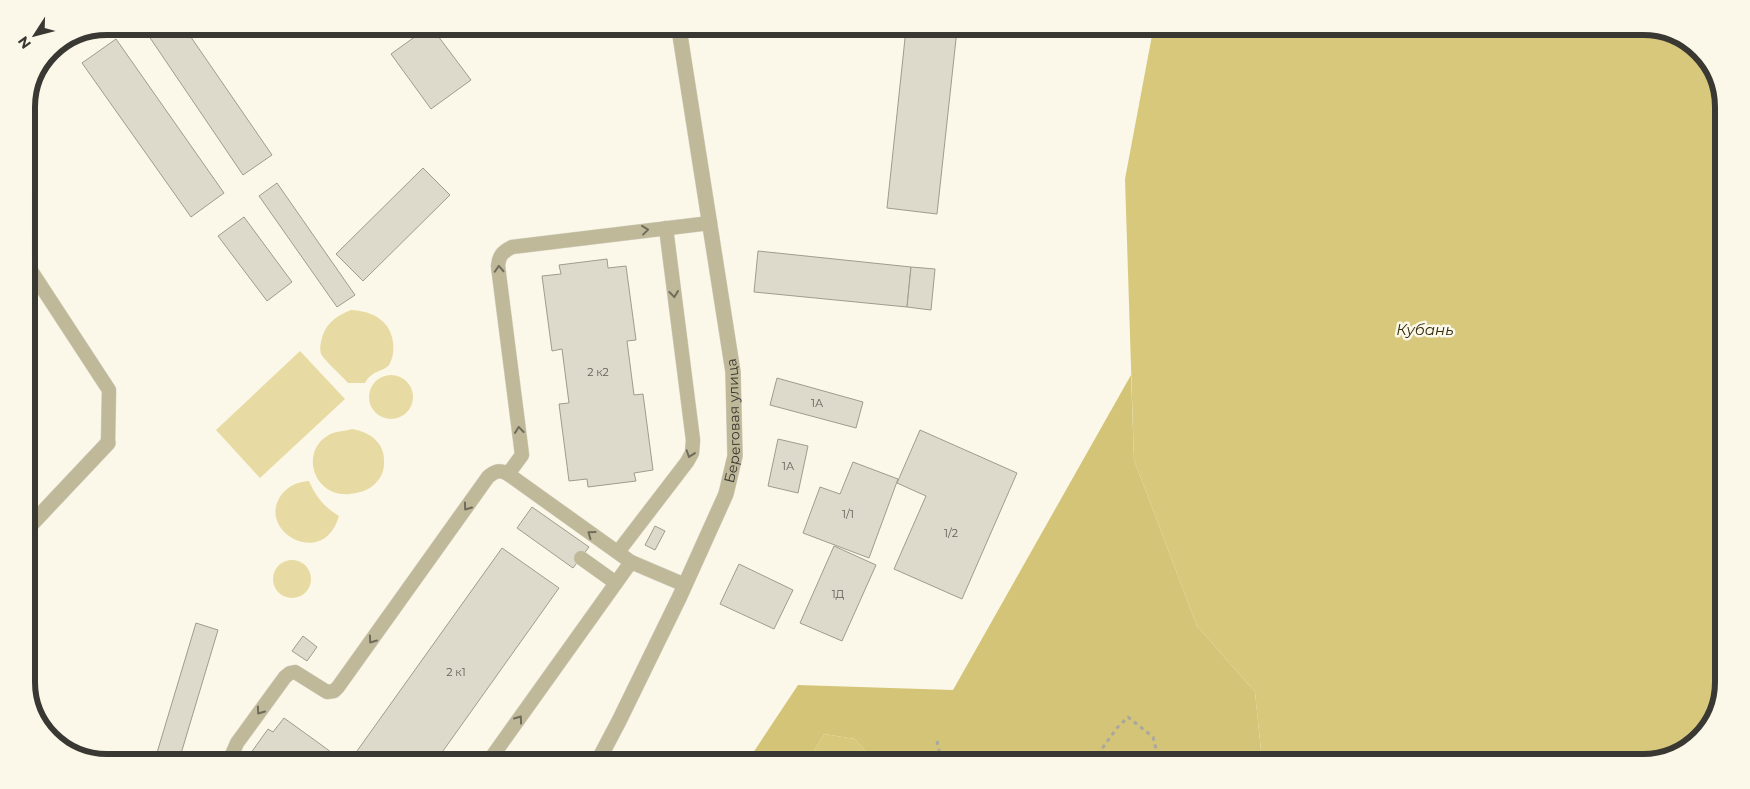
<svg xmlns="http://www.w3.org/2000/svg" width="1750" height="789" viewBox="0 0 1750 789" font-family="Montserrat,sans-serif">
<rect width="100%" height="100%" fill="#fbf8e9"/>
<!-- green -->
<g fill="#e7dba3">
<path d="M351,310C372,311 390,320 393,342C394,349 393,359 389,365C383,372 372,370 365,383H348C342,376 325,361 321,354C320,350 320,346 321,342C324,325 335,316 351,310Z"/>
<path d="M300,351L345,399L260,478L216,430Z"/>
<circle cx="391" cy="397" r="22"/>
<path d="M352,429C371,432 386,444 384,464C384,475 377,484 368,489C363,492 356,493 350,494C312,498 298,447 333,433C339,431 346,431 352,429Z"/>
<path d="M309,481C316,497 324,507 339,516C323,571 254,530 282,494C290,485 297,482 309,481Z"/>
<circle cx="292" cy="579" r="19"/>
</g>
<!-- forest -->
<path fill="#d4c478" d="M1131,375L1134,460L1197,626L1255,692L1262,761L873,760L855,739L824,734L809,759H749L798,685L953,690Z"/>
<!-- water -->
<g fill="#d7c87c">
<path d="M1153,30L1674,33L1710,62L1724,102L1717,713L1688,749L1643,763L1262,761L1255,692L1197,626L1134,460L1125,179Z"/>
<path d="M824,734L855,739L873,760L809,759Z"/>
</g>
<!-- building -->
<g fill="#dddacb" stroke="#9f9c8e">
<path d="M142,26L184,27L272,155L243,175Z"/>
<path d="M427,28H432L471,80L431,109L391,54Z"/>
<path d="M906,29L957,30L937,214L887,208Z"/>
<path d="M116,39L224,193L191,217L82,63Z"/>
<path d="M423,168L450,195L363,281L336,254Z"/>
<path d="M277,183L355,295L337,307L259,196Z"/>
<path d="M244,217L292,282L267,301L218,236Z"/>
<path d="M758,251L911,267L907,307L754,292Z"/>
<path d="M607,259L608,268L626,266L636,340L627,341L634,395L643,394L653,470L634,473L636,481L588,487L587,479L569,481L559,404L569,403L562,349L552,351L542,276L561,274L559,265Z"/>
<path d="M911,267L935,269L931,310L907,307Z"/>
<path d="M777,378L863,402L856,428L770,405Z"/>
<path d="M920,430L1017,473L962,599L894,569L926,496L897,483Z"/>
<path d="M778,439L808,446L798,493L768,486Z"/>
<path d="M853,462L898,479L869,558L803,533L820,487L840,494Z"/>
<path d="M532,507L589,547L573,568L517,528Z"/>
<path d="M655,526L665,531L655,550L645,545Z"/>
<path d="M834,546L876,565L842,641L800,623Z"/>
<path d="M502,548L559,588L438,758H352Z"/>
<path d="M739,564L793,590L774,629L720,604Z"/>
<path d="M196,623L218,630L180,757H159L156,756Z"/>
<path d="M303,636L317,647L307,661L292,651Z"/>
<path d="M284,718L316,741L339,758L248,757L268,729L273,732Z"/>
<path d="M530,752L543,758H527Z"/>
</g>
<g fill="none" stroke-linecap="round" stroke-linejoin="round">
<defs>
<g id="service">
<path d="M26,263L109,390L108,443"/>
<path d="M508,474L522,455L498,266C499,256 502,252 512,247L710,223"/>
<path d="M618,552L687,462L692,453L693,440L666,228"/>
<path d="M581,558L616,583"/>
<path d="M231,757L237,743L285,677L290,673L295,672L327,692L334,691L338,687L488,477C495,471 500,469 508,474L631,562L685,585"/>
<path d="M491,758L631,562"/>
</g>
<g id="minor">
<path d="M26,530L108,443"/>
<path id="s1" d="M599,759L619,721L680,596L726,494L735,456L733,372L679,29"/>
</g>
</defs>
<!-- service casing -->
<use href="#service" stroke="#d8d5c8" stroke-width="15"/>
<!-- minor casing -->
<use href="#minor" stroke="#d8d5c8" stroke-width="16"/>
<!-- path -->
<g stroke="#aaa89d" stroke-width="3" stroke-dasharray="4 4" stroke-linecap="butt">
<path d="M937,741L941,760"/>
<path d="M1093,761L1117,728L1128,717L1153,737L1159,761"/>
</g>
<!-- service -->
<use href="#service" stroke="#bfb999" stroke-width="14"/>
<!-- minor -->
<use href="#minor" stroke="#bfb999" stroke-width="15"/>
</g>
<!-- one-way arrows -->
<defs><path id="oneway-chevron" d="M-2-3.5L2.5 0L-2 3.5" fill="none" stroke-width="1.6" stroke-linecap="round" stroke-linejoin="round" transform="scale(1.25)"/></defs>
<g stroke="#6f6c5b">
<use href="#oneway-chevron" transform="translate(645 230) rotate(-7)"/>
<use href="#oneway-chevron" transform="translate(499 269) rotate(-93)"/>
<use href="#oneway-chevron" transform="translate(674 294) rotate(83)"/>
<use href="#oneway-chevron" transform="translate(519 430) rotate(-97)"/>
<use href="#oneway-chevron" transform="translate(690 454) rotate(109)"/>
<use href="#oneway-chevron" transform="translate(467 507) rotate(126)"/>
<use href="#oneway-chevron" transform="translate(591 534) rotate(-144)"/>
<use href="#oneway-chevron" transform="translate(372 640) rotate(126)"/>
<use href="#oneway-chevron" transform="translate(260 711) rotate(126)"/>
<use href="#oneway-chevron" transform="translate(519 719) rotate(-54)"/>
</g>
<g text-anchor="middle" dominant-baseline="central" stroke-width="5" stroke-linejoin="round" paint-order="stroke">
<!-- number labels -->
<g font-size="11" fill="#626058">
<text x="598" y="372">2 к2</text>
<text x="817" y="403">1А</text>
<text x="788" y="466">1А</text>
<text x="848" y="514">1/1</text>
<text x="951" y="533">1/2</text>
<text x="838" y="594">1Д</text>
<text x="456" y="672">2 к1</text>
</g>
<!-- street labels -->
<g font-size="14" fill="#393832" stroke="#fbf8e9">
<text stroke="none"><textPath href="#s1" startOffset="368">Береговая улица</textPath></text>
</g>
<!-- water labels -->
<g font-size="15" font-style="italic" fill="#312a08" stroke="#fbf8e9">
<text x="1425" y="329">Кубань</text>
</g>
</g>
<!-- crop -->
<path d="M0 0H1750V789H0ZM107 35H1643A72 72 0 0 1 1715 107V682A72 72 0 0 1 1643 754H107A72 72 0 0 1 35 682V107A72 72 0 0 1 107 35Z" fill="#fbf8e9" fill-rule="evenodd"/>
<path fill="none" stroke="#393832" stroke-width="6" d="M107 35H1643A72 72 0 0 1 1715 107V682A72 72 0 0 1 1643 754H107A72 72 0 0 1 35 682V107A72 72 0 0 1 107 35Z"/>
<!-- north arrow -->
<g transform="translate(35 35) rotate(234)" stroke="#fbf8e9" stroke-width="4" paint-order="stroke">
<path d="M0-4L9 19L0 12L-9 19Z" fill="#393832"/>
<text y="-8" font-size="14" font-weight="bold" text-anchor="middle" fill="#393832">N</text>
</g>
</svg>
